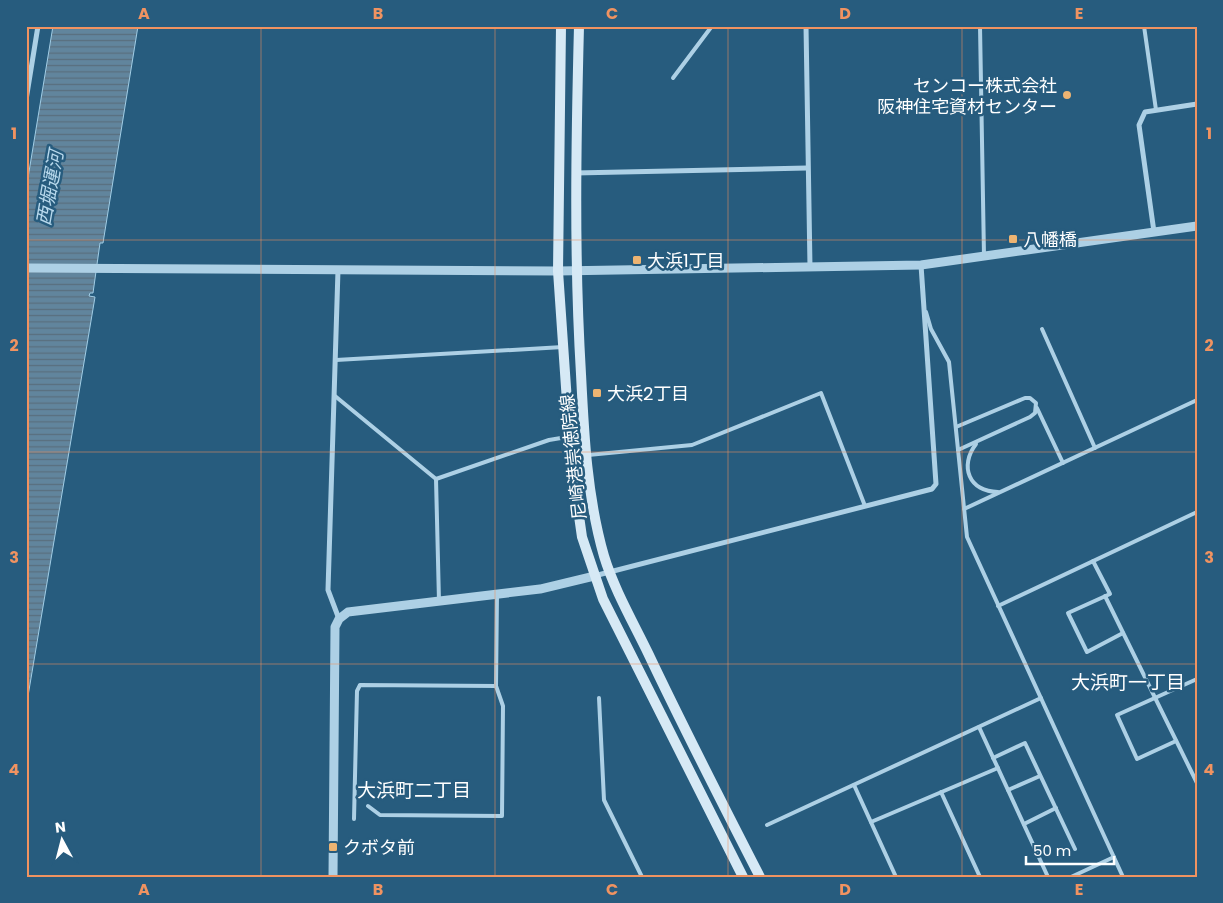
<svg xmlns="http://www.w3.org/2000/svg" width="1223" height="903" viewBox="0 0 1223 903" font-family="Poppins,'Noto Sans JP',sans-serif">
<defs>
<pattern id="water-rules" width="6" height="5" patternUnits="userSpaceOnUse" patternTransform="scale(1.25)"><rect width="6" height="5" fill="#61859d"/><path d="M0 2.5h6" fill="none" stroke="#596e7d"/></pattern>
</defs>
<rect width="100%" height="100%" fill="#275c7e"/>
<!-- water -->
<path fill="url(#water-rules)" stroke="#a1cde5" d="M53,26H138L103,243H100L93,293H90L89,296L95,297L26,708V190Z"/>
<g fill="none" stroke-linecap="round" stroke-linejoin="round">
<!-- service -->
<g stroke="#add0e5" stroke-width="4">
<path d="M980,26L984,256"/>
<path d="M1144,26L1156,110"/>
<path d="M673,78L712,26"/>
<path d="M926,312L931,329L949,362L967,537L1123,877"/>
<path d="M1042,329L1095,448"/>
<path d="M336,360L563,347"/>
<path d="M335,396L436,479L439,601"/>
<path d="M1037,408L1063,463"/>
<path d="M956,427L1025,398H1030L1036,403L1035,413L1030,417L958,450"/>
<path d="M976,444C959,466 969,492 998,492"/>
<path d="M588,455L692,445L821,393L865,506"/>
<path d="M436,479L549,440L567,437"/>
<path d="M964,509L1197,400"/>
<path d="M1093,561L1110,594L1068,613L1087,652L1123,633"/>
<path d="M1105,596L1197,783"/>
<path d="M998,606L1197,512"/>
<path d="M599,698L604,800L642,877"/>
<path d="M979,727L1048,877"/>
<path d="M1176,741L1137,759L1117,715L1197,679"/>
<path d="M993,758L1025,743L1075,849"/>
<path d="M854,785L896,877"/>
<path d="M1008,790L1040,776"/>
<path d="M941,792L980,877"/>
<path d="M368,806L380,815L502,816L503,706L496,686L497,594"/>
<path d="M354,819L357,691L360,685L496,686"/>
<path d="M871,822L998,768"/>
<path d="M1024,824L1056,808"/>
<path d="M767,825L1041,698"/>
<path d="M1071,877L1114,857"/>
</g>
<!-- minor -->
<g stroke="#add0e5" stroke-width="5">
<path d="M806,26L810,267"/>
<path d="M26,100L38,26"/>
<path d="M575,173L807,168"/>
<path d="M1154,232L1139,125L1145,112L1197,104"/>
<path d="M338,270L328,590L339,619"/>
<path d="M594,576L932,489L936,484L921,265"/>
</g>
<!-- tertiary -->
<g stroke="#add0e5" stroke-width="9">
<path d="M26,268L558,271L921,265L1197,226"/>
<path d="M333,877L335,627L339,619L348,612L540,589L594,576"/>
</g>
<!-- secondary -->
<g stroke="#d6e9f5" stroke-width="10">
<path d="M561,26L558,271L571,460L582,537L603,599L743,877"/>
<path d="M579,26C576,143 574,258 581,374C584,435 587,497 604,556C614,589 633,622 648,653C684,729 722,803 760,877"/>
</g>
</g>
<!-- grid -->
<path fill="none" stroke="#f09361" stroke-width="1" stroke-opacity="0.55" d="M261,26V877M495,26V877M728,26V877M962,26V877M26,240H1197M26,452H1197M26,664H1197"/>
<!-- markers -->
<g fill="#edb472" stroke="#275c7e" stroke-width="2">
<circle cx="1067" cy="95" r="5"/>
<rect x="1008" y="234" width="10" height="10" rx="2.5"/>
<rect x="632" y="255" width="10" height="10" rx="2.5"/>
<rect x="592" y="388" width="10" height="10" rx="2.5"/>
<rect x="328" y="842" width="10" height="10" rx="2.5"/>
</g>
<g text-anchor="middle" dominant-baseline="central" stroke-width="5" stroke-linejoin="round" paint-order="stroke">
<!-- poi labels -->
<g font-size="18" fill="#fff" stroke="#275c7e" text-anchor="start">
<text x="1057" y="85" text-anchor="end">センコー株式会社<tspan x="1057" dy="21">阪神住宅資材センター</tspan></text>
<text x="1023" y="239">八幡橋</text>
<text x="647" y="260">大浜1丁目</text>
<text x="607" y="393">大浜2丁目</text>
<text x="343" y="847">クボタ前</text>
</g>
<!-- street labels -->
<g font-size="18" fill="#fff" stroke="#275c7e">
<text transform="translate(573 457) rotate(-96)">尼崎港崇徳院線</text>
</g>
<!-- water labels -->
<g font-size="19" font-style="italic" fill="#b8d9ed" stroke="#275c7e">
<text transform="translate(50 188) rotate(-80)">西堀運河</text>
</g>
<!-- neighbourhood labels -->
<g font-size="19" fill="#fff" stroke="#275c7e">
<text x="1128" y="682">大浜町一丁目</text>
<text x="414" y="790">大浜町二丁目</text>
</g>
</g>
<!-- border -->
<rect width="1223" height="903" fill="none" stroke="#275c7e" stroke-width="55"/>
<!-- north arrow -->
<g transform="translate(62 840) rotate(353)" stroke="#275c7e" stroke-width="4" paint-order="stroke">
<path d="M0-4L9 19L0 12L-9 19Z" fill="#ffffff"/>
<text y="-8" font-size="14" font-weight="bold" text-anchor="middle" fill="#ffffff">N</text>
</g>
<!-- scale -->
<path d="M1026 856v8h88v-8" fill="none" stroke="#ffffff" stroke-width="2.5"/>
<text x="1033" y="856" font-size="15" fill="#ffffff" stroke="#275c7e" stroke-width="4" paint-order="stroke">50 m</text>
<rect x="28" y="28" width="1168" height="848" fill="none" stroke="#f09361" stroke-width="2"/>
<g font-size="16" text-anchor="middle" font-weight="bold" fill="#f09361">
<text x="144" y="19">A</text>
<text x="378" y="19">B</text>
<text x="612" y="19">C</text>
<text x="845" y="19">D</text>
<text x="1079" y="19">E</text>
<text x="14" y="139">1</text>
<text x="1209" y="139">1</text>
<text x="14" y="351">2</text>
<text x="1209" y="351">2</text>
<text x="14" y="563">3</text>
<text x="1209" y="563">3</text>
<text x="14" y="775">4</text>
<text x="1209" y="775">4</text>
<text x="144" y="895">A</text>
<text x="378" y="895">B</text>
<text x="612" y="895">C</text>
<text x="845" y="895">D</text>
<text x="1079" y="895">E</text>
</g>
</svg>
